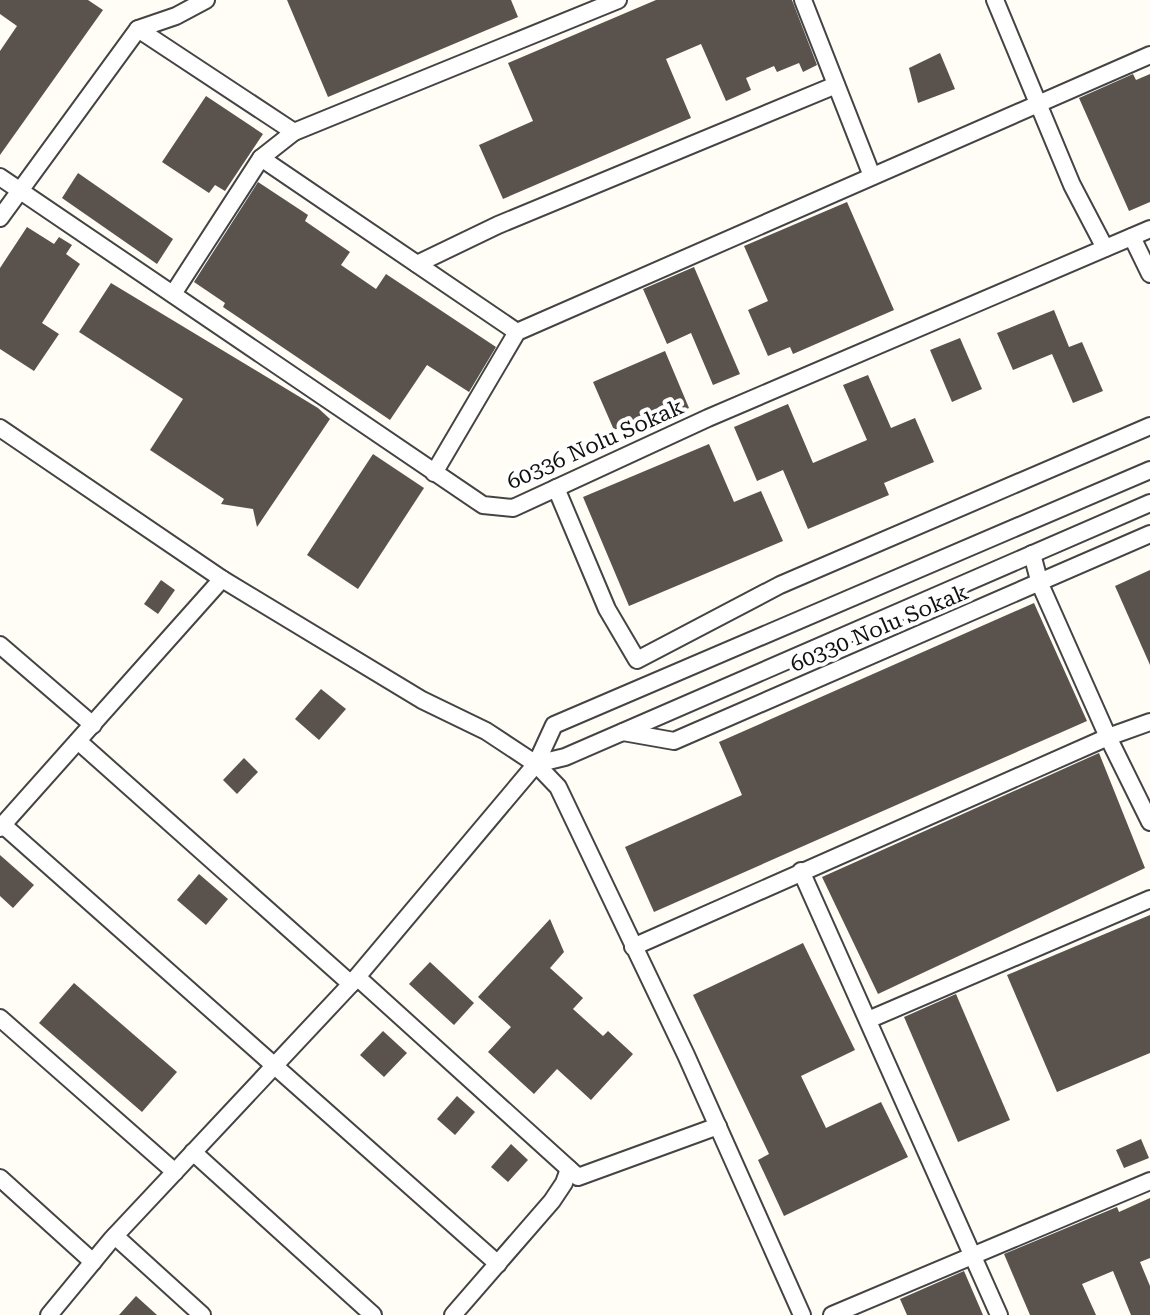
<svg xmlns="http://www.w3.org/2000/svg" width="1150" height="1315" viewBox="0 0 1150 1315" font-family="'Roboto Serif',serif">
<rect width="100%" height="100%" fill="#fffdf5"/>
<!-- building -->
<g fill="#5a524d">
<path d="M0,0H88L103,10L0,155V51L17,26L0,14Z"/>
<path d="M287,0H511L518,17L328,97Z"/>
<path d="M656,0H792L817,65L803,72L799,63L777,72L774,66L746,78L751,90L726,101L701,44L666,59L691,118L503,199L479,145L533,121L508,63Z"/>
<path d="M940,53L955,89L918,103L909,68Z"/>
<path d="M1133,74L1136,80L1150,74V202L1129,211L1079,98Z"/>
<path d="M206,96L263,134L225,191L215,185L209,193L162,162Z"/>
<path d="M78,173L173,239L157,264L62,198Z"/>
<path d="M258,182L308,215L305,221L350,252L341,265L376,289L386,274L496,347L469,392L427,365L390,420L223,307L225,303L194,282Z"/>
<path d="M847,202L894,310L793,354L790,347L768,356L748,310L768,301L744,246Z"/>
<path d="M27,227L54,244L59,237L72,245L66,254L80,264L42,323L59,334L34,371L0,349V268Z"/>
<path d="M694,267L740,374L713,385L691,333L667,344L643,289Z"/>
<path d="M111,283L318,408L330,419L257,527L253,509L221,504L224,499L150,450L183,399L79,332Z"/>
<path d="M1054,310L1069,347L1082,342L1103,391L1073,403L1052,354L1013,370L997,333Z"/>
<path d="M960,338L982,389L952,402L930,350Z"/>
<path d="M665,351L689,408L677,413L674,405L614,430L593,382Z"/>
<path d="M868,375L891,428L915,418L934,462L884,483L889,495L808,529L783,470L757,481L734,427L788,404L813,463L867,440L843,385Z"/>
<path d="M709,444L734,502L761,491L783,541L629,606L583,497Z"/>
<path d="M373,454L424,488L358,589L307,555Z"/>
<path d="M1150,570V665L1115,586Z"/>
<path d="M161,580L175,590L158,614L144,604Z"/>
<path d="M1034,603L1087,721L654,912L625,847L742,795L719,742Z"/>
<path d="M321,689L346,709L319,740L295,719Z"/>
<path d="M1099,753L1145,868L878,994L822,877Z"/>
<path d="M244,758L258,772L237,794L223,780Z"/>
<path d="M0,855L34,885L13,908L0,896Z"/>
<path d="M199,874L228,899L206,925L177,900Z"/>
<path d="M1150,915V1053L1057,1092L1007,975Z"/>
<path d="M550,919L564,952L550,968L583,998L573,1009L603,1036L608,1031L633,1054L591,1100L557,1069L534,1094L488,1052L511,1027L478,997Z"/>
<path d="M803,943L855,1050L801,1076L826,1128L881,1102L908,1157L784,1216L758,1160L769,1154L693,995Z"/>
<path d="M430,962L474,1003L454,1025L409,984Z"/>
<path d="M74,983L177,1072L142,1112L39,1023Z"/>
<path d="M956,994L1010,1120L958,1142L904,1017Z"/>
<path d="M383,1031L407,1053L384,1077L360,1055Z"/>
<path d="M457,1096L475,1112L455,1135L437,1119Z"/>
<path d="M1141,1139L1149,1158L1124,1168L1116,1150Z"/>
<path d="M511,1144L528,1160L508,1182L491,1167Z"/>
<path d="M1150,1198V1258L1140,1262L1150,1286V1315H1131L1113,1271L1082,1284L1096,1315H1030L1004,1254L1117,1207L1119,1212Z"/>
<path d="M964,1271L983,1315H907L900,1299Z"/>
<path d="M136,1296L157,1315H119Z"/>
</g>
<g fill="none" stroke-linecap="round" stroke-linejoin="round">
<defs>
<g id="minor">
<path d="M803,0L872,176"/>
<path d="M995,0L1072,185L1105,248"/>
<path d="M138,29L294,132L261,158L517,332"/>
<path d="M294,132L618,0"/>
<path d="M0,177L483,505L513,508L708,418L1150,229"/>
<path d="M0,218L138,29L176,16L206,0"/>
<path d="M1132,237L1150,274"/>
<path d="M417,264L498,225L836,85"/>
<path d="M173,294L261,158"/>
<path d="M0,428L222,579L422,700L486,731L536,764L558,787L686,1055L802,1315"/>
<path d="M434,473L517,332L1150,55"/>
<path d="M556,488L607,609L637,660L780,585L1150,426"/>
<path d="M1032,554L1040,584L1108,737L1150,822"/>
<path d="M0,645L93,725"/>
<path d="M623,732L674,741L1150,534"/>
<path d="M78,741L351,984"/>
<path d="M536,764L565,757L1150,503"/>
<path d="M3,825L498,1264"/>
<path d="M0,828L222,579"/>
<path d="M801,871L999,1315"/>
<path d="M633,947L1108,737L1150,722"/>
<path d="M357,977L578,1177L718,1126"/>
<path d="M0,1018L175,1172"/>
<path d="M868,1020L1150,899"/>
<path d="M193,1152L373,1315"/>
<path d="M0,1178L93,1262"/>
<path d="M115,1236L202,1315"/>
<path d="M49,1315L111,1240L351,984L536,764L554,725L1150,470"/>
<path d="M453,1315L552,1201L564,1183L569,1169"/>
<path d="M832,1315L1150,1181"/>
</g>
</defs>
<!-- minor casing -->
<use href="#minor" stroke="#444" stroke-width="20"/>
<!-- minor -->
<use href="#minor" stroke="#fff" stroke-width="16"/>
</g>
<g text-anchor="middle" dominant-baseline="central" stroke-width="8" stroke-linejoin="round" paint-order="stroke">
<!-- street labels -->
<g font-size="22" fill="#111" stroke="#fff">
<text transform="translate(595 444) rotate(-24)">60336 Nolu Sokak</text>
<text transform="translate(879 628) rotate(-23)">60330 Nolu Sokak</text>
</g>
</g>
</svg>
